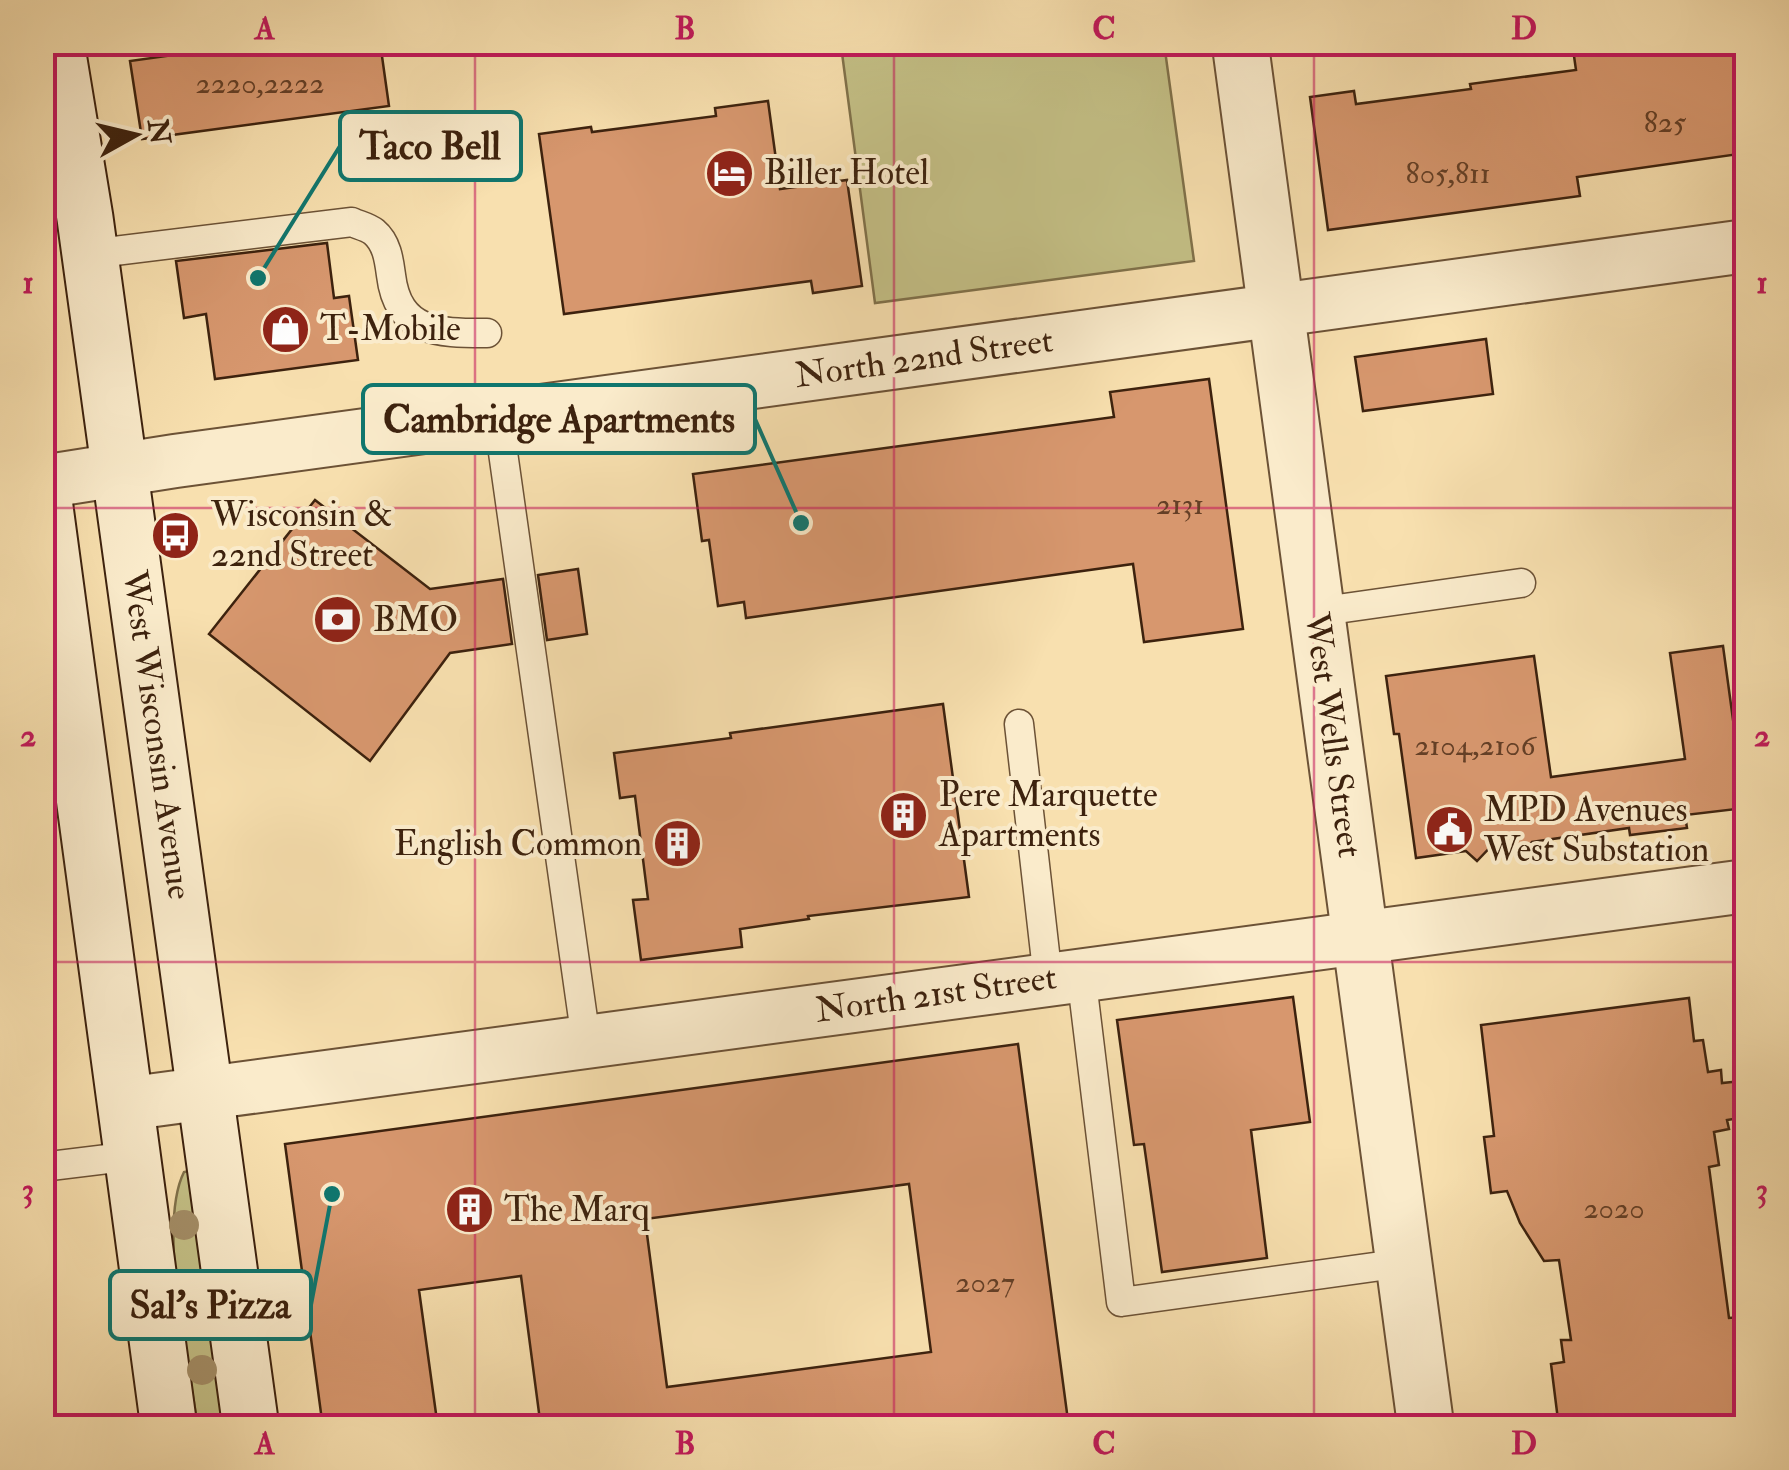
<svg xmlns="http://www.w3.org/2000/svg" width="1789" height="1470" viewBox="0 0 1789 1470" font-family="'IM FELL Double Pica',serif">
<rect width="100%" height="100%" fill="#f8e0af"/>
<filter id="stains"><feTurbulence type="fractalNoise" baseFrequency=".002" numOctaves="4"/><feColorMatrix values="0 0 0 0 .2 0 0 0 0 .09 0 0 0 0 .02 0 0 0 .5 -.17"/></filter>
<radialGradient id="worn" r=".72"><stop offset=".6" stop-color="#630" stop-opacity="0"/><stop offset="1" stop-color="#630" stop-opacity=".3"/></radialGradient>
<!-- green -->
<g fill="#c4c086" stroke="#80714a" stroke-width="2.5">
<path d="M956,42L1164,43L1194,261L875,303L842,53Z"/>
<path d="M189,1171L225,1427H198C189,1365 157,1226 184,1172Z"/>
</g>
<!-- building -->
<g fill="#d7976e" stroke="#3d220e" stroke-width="2.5" fill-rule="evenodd">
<path d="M267,42H380L389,106L142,139L130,61Z"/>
<path d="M1572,42H1746V153L1577,177L1580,196L1328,230L1310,97L1354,91L1356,104L1471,89L1470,84L1576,70Z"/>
<path d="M768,101L780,189L847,180L862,286L813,293L811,281L564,314L539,134L591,127L592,132L716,116L715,108Z"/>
<path d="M327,243L334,298L349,296L358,360L215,379L206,314L184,318L176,261Z"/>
<path d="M1486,339L1493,394L1363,411L1355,357Z"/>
<path d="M1209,379L1243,629L1144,642L1133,564L746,618L744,602L718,606L709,540L702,541L693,474L1114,417L1110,392Z"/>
<path d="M315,500L430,589L503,579L512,644L450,653L370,761L209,634Z"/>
<path d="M578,569L587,634L547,640L538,575Z"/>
<path d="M1723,646L1745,808L1685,815L1687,828L1630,835L1629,828L1532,842L1521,855L1499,838L1477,861L1466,851L1416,858L1399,734H1394L1386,676L1534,656L1551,777L1685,759L1670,653Z"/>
<path d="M943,704L969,897L808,916L809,919L740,929L742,947L641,960L633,900L648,899L635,796L620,798L614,753L731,738L730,733Z"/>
<path d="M1293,997L1310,1122L1251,1130L1267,1258L1162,1272L1144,1144L1134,1145L1117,1020Z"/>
<path d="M1689,998L1694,1041L1703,1040L1708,1072L1721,1070L1722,1083L1741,1081L1746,1117L1727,1120L1729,1129L1714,1132L1719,1165L1709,1167L1729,1318L1741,1317L1746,1346V1428H1571L1569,1418L1558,1420L1551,1364L1564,1362L1561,1340H1571L1559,1260L1544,1261L1520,1223L1507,1191L1491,1193L1484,1137L1494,1136L1481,1025Z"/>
<path d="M1018,1044L1069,1428H541L521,1276L419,1290L438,1428H323L285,1144ZM909,1184L931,1352L667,1387L645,1219Z"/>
</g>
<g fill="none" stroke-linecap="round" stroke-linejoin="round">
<defs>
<g id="service">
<path d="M90,254L352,222C358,225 368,227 374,232C387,243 389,260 391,275C398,334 440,333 487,333"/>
<path d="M498,417L586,1040"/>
<path d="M1316,612L1521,583"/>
<path d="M1019,724L1048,979"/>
<path d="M1081,974L1121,1302L1403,1263"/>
<path d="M42,1167L132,1156"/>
</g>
<g id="minor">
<path d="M42,482L175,461L1746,246"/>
<path d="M125,1104L1746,886"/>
</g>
<path id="tertiary" d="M1240,42L1426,1428"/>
<g id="secondary">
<path d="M56,42L85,218L251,1428"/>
<path d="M42,485L169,1428"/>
</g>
</defs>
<!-- service casing -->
<use href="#service" stroke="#6c5236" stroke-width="31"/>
<!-- minor casing -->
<use href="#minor" stroke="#6c5236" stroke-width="56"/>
<!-- tertiary casing -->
<use href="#tertiary" stroke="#6c5236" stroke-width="59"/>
<!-- secondary casing -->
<use href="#secondary" stroke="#3d220e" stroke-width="59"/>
<!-- service -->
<use href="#service" stroke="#faebcb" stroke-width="28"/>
<!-- minor -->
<use href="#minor" stroke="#faebcb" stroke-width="52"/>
<!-- tertiary -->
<use href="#tertiary" stroke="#faebcb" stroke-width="55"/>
<!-- secondary -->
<use href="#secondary" stroke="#faebcb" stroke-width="55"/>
</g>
<!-- trees -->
<g fill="#a48e67">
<circle cx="184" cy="1225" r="15"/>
<circle cx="202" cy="1370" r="15"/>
</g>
<!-- grid -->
<path fill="none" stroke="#c2185b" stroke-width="2.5" stroke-opacity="0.55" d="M475,42V1428M894,42V1428M1314,42V1428M42,508H1746M42,962H1746"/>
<!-- icons -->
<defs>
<symbol id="hotel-disc" viewBox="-11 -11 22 22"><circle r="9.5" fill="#8f2418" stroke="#faebcb"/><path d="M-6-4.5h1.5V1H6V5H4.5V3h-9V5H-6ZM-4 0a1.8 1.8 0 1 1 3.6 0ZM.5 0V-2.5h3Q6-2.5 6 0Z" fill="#fff"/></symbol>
<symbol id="shop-disc" viewBox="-11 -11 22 22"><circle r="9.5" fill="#8f2418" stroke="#faebcb"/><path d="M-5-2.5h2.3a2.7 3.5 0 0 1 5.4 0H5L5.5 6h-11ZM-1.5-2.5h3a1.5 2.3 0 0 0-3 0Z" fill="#fff"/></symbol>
<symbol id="bus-disc" viewBox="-11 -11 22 22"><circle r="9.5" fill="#8f2418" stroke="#faebcb"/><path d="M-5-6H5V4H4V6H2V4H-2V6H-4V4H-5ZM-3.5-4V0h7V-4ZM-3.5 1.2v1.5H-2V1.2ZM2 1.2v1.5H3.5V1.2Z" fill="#fff"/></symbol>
<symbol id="bank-disc" viewBox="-11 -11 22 22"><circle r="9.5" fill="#8f2418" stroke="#faebcb"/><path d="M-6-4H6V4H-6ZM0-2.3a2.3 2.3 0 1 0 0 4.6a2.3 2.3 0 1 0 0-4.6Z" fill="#fff"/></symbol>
<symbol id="building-disc" viewBox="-11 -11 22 22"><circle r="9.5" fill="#8f2418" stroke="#faebcb"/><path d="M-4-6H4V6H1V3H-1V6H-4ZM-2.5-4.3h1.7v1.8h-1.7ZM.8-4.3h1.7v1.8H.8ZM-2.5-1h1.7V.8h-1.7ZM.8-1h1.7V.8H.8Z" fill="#fff"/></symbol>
<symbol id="civic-disc" viewBox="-11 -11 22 22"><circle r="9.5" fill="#8f2418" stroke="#faebcb"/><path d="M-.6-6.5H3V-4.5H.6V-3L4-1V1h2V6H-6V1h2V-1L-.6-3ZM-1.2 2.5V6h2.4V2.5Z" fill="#fff"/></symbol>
</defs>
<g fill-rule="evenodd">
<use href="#hotel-disc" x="702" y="146" width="55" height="55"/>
<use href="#shop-disc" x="258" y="302" width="55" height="55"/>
<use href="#bus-disc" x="148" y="508" width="55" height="55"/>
<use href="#bank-disc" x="310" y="592" width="55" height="55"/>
<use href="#building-disc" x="876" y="788" width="55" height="55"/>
<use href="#civic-disc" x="1422" y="802" width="55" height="55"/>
<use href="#building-disc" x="650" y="816" width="55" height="55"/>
<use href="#building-disc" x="442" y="1182" width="55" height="55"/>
</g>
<g text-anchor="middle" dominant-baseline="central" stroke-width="8" stroke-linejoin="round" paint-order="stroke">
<!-- number labels -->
<g font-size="30" fill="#643f26">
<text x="260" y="83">2220,2222</text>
<text x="1665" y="122">825</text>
<text x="1448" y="173">805,811</text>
<text x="1180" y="504">2131</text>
<text x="1475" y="745">2104,2106</text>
<text x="1614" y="1208">2020</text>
<text x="985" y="1282">2027</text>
</g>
<!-- poi labels -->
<g font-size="35" fill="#3d220e" stroke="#faebcb" text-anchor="start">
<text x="764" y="173">Biller Hotel</text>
<text x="320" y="329">T-Mobile</text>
<text x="211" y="515">Wisconsin &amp;<tspan x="211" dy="40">22nd Street</tspan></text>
<text x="373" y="620">BMO</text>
<text x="939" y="795">Pere Marquette<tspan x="939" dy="40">Apartments</tspan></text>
<text x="1484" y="810">MPD Avenues<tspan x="1484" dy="40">West Substation</tspan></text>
<text x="642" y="844" text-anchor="end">English Common</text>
<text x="504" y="1210">The Marq</text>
</g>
<!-- street labels -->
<g font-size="35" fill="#3d220e" stroke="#faebcb">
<text transform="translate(924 358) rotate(-8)">North 22nd Street</text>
<text transform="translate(157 735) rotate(82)">West Wisconsin Avenue</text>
<text transform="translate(1333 735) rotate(82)">West Wells Street</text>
<text transform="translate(936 994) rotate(-8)">North 21st Street</text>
</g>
</g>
<!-- callouts -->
<path fill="none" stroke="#0f766e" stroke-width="4" d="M258 278L340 146M801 523L755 419M332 1194L311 1305"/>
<g fill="#0f766e" stroke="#faebcb" stroke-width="4">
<circle cx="258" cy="278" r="10"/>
<circle cx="801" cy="523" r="10"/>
<circle cx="332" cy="1194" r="10"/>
</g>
<g fill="#faebcb" stroke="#0f766e" stroke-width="4">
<rect x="340" y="112" width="181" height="68" rx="10"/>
<rect x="363" y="385" width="392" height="68" rx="10"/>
<rect x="110" y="1271" width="201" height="68" rx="10"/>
</g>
<g font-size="38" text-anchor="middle" font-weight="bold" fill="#3d220e">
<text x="430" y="159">Taco Bell</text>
<text x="559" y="432">Cambridge Apartments</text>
<text x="210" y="1318">Sal's Pizza</text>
</g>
<!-- margin -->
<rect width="1789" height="1470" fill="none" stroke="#f8e0af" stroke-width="110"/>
<!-- north arrow -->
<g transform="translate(135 135) rotate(82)" stroke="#faebcb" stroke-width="8" paint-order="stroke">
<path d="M0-8L18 38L0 25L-18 38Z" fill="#3d220e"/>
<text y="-15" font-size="28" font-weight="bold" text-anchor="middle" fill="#3d220e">N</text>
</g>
<rect x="55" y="55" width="1679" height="1360" fill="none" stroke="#c2185b" stroke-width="4"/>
<g font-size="32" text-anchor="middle" font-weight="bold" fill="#c2185b">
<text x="265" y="39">A</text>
<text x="685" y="39">B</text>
<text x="1104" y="39">C</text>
<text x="1524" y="39">D</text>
<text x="28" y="293">1</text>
<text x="1762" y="293">1</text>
<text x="28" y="746">2</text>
<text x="1762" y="746">2</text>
<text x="28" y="1200">3</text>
<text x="1762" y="1200">3</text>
<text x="265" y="1454">A</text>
<text x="685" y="1454">B</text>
<text x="1104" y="1454">C</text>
<text x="1524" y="1454">D</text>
</g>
<rect width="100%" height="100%" filter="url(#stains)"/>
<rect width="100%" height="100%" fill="url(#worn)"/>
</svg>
